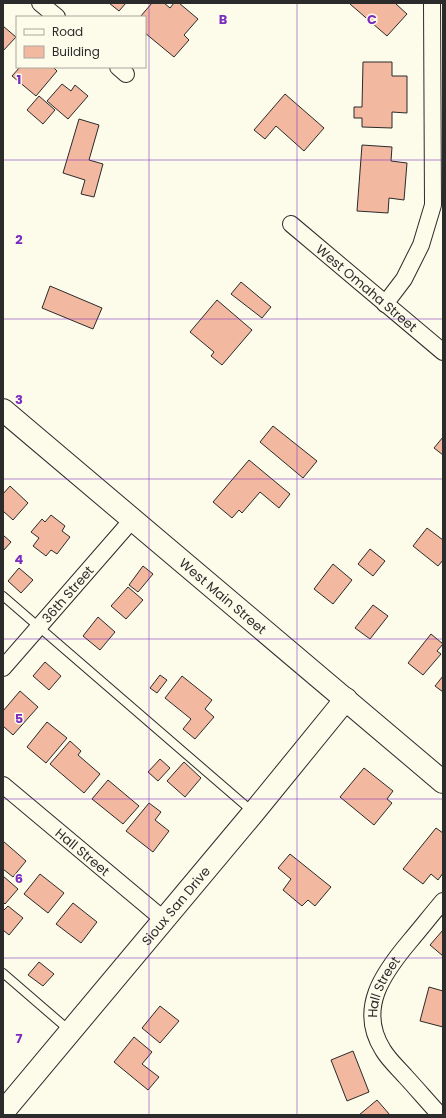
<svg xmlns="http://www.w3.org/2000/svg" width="446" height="1118" viewBox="0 0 446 1118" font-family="Poppins,sans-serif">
<rect width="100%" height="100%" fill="#fdfbea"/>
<!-- building -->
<g fill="#f2b8a0" stroke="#2b2b2b">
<path d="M109,3H126L119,11Z"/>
<path d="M152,3H164L170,8L174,3H179L198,19L184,35L189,40L174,57L145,33V17H140Z"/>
<path d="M350,3H397L396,4L407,14L387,36L350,4Z"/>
<path d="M3,26L16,37L3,51Z"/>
<path d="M363,62H392V76H407V113L392,112V128L362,127V118H354V107H362Z"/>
<path d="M20,67H53L57,71L36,96L12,76Z"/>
<path d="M62,84L71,91L75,85L88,96L68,119L47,101Z"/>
<path d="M285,94L324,128L304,151L276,126L265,139L254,130Z"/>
<path d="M39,96L55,110L43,124L27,110Z"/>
<path d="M79,119L99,125L89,160L103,164L94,197L81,194L85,180L63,173Z"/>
<path d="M362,145L392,147L391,161L407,163L404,200L389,198L388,213L357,211Z"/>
<path d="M241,282L271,307L262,318L231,294Z"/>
<path d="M50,286L102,308L93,329L42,308Z"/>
<path d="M217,300L252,330L222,365L211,356L214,352L190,332Z"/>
<path d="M273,426L317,461L303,478L260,442Z"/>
<path d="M443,437V455L434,448Z"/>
<path d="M249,460L290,494L279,508L260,492L242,513L239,510L232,518L213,502Z"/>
<path d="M10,486L28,503L13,520L3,511V494Z"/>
<path d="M51,515L65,526L62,531L70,537L57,554L51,550L46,556L33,546L39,538L31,532L42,519L45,522Z"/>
<path d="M427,528L443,540V560L438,566L413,546Z"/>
<path d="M3,535L11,542L3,551Z"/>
<path d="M370,549L385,561L373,576L358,564Z"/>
<path d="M333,564L352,580L333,604L314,589Z"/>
<path d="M143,566L153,574L138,592L129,585Z"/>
<path d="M19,568L33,580L21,593L8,581Z"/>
<path d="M128,587L143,600L126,619L111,606Z"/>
<path d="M373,605L388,616L370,639L355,628Z"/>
<path d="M98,617L115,632L100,650L83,636Z"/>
<path d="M431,634L443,644L437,651L441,654L423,675L408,663Z"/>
<path d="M45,662L61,676L49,690L33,676Z"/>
<path d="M160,675L167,680L157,693L150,688Z"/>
<path d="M182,676L212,700L205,709L214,717L195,739L183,729L191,719L165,698Z"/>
<path d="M443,676V692L435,686Z"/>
<path d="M20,691L38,707L13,735L3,726V711Z"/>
<path d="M47,722L67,738L46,763L27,747Z"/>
<path d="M70,741L81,751L78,755L100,774L84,793L50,764Z"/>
<path d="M160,759L170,768L158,781L148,772Z"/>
<path d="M184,762L201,778L185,797L167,781Z"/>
<path d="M364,768L393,791L387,799L392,803L374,825L340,797Z"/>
<path d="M108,780L139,806L123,824L92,799Z"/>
<path d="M149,803L161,812L155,820L169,831L153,852L126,831Z"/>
<path d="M436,828L443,833V873L438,880L431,874L423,884L403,869Z"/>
<path d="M3,841L26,861L13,877L3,869Z"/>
<path d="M290,854L331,887L315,906L308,900L302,906L283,890L291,879L278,868Z"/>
<path d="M40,874L64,893L48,913L24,894Z"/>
<path d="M3,876L18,889L5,904L3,902Z"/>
<path d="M73,903L97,922L81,943L56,924Z"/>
<path d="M8,906L23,918L9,935L3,930V911Z"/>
<path d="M443,930V956L430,945Z"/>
<path d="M39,962L54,974L43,986L28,975Z"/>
<path d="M429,987L443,991V1027L420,1021Z"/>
<path d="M160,1006L179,1021L160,1043L142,1028Z"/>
<path d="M134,1037L152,1052L142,1064L159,1077L148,1090L114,1062Z"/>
<path d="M353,1051L369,1092L347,1101L331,1060Z"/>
<path d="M377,1100L390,1115H359Z"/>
</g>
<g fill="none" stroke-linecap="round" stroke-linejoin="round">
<defs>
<g id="lane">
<path d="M3,596L253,812"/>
<path d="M3,973L69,1030"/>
</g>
<g id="street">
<path d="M40,3L57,17"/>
<path d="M118,67L126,74"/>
<path id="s1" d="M291,224L443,352"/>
<path d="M385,304L404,279L421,245L433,205L432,3"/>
<path id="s2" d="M3,668L132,520"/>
<path id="s3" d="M3,785L163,919"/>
<path id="s4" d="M440,1115C428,1102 417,1089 405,1076C398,1068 389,1060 383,1050C357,1009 383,973 410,941C421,928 432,914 443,901"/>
</g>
<g id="secondary">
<path id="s5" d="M3,410L443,782"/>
<path id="s6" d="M3,1112L254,812L346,699"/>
</g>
</defs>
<!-- lane casing -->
<use href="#lane" stroke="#2b2b2b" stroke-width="10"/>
<!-- street casing -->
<use href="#street" stroke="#2b2b2b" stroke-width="18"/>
<!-- secondary casing -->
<use href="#secondary" stroke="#2b2b2b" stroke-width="24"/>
<!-- lane -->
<use href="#lane" stroke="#fdfbea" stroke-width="8"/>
<!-- street -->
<use href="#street" stroke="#fdfbea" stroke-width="16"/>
<!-- secondary -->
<use href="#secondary" stroke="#fdfbea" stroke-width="22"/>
</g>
<!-- grid -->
<path fill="none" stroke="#7b2cbf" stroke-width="1" stroke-opacity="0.55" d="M149,3V1115M297,3V1115M3,160H443M3,319H443M3,479H443M3,639H443M3,799H443M3,958H443"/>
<g text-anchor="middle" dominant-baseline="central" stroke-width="3" stroke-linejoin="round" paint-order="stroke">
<!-- street labels -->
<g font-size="13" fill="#2b2b2b" stroke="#fdfbea">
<text stroke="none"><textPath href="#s1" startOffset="99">West Omaha Street</textPath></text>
<text stroke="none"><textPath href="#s2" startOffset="98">36th Street</textPath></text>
<text stroke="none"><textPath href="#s5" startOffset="288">West Main Street</textPath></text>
<text stroke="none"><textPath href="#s3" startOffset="104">Hall Street</textPath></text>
<text stroke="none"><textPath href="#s6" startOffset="269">Sioux San Drive</textPath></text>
<text stroke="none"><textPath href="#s4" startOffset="154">Hall Street</textPath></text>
</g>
</g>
<g font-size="13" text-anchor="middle" font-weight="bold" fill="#7b2cbf" stroke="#fdfbea" stroke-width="3" stroke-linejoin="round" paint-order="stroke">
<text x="223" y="24">B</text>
<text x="372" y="24">C</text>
<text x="19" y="84">1</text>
<text x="19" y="244">2</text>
<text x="19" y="404">3</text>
<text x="19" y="564">4</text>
<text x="19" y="723">5</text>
<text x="19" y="883">6</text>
<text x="19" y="1043">7</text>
</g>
<!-- border -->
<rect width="446" height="1118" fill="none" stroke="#2b2b2b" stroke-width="8"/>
<!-- legend -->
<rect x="16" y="16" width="130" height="52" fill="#fdfbea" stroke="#a9a89e"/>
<rect x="24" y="29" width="20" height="6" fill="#fdfbea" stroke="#a9a89e"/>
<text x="52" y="36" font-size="12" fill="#2b2b2b">Road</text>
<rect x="24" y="46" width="20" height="12" fill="#f2b8a0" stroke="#a9a89e"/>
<text x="52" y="56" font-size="12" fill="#2b2b2b">Building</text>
</svg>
